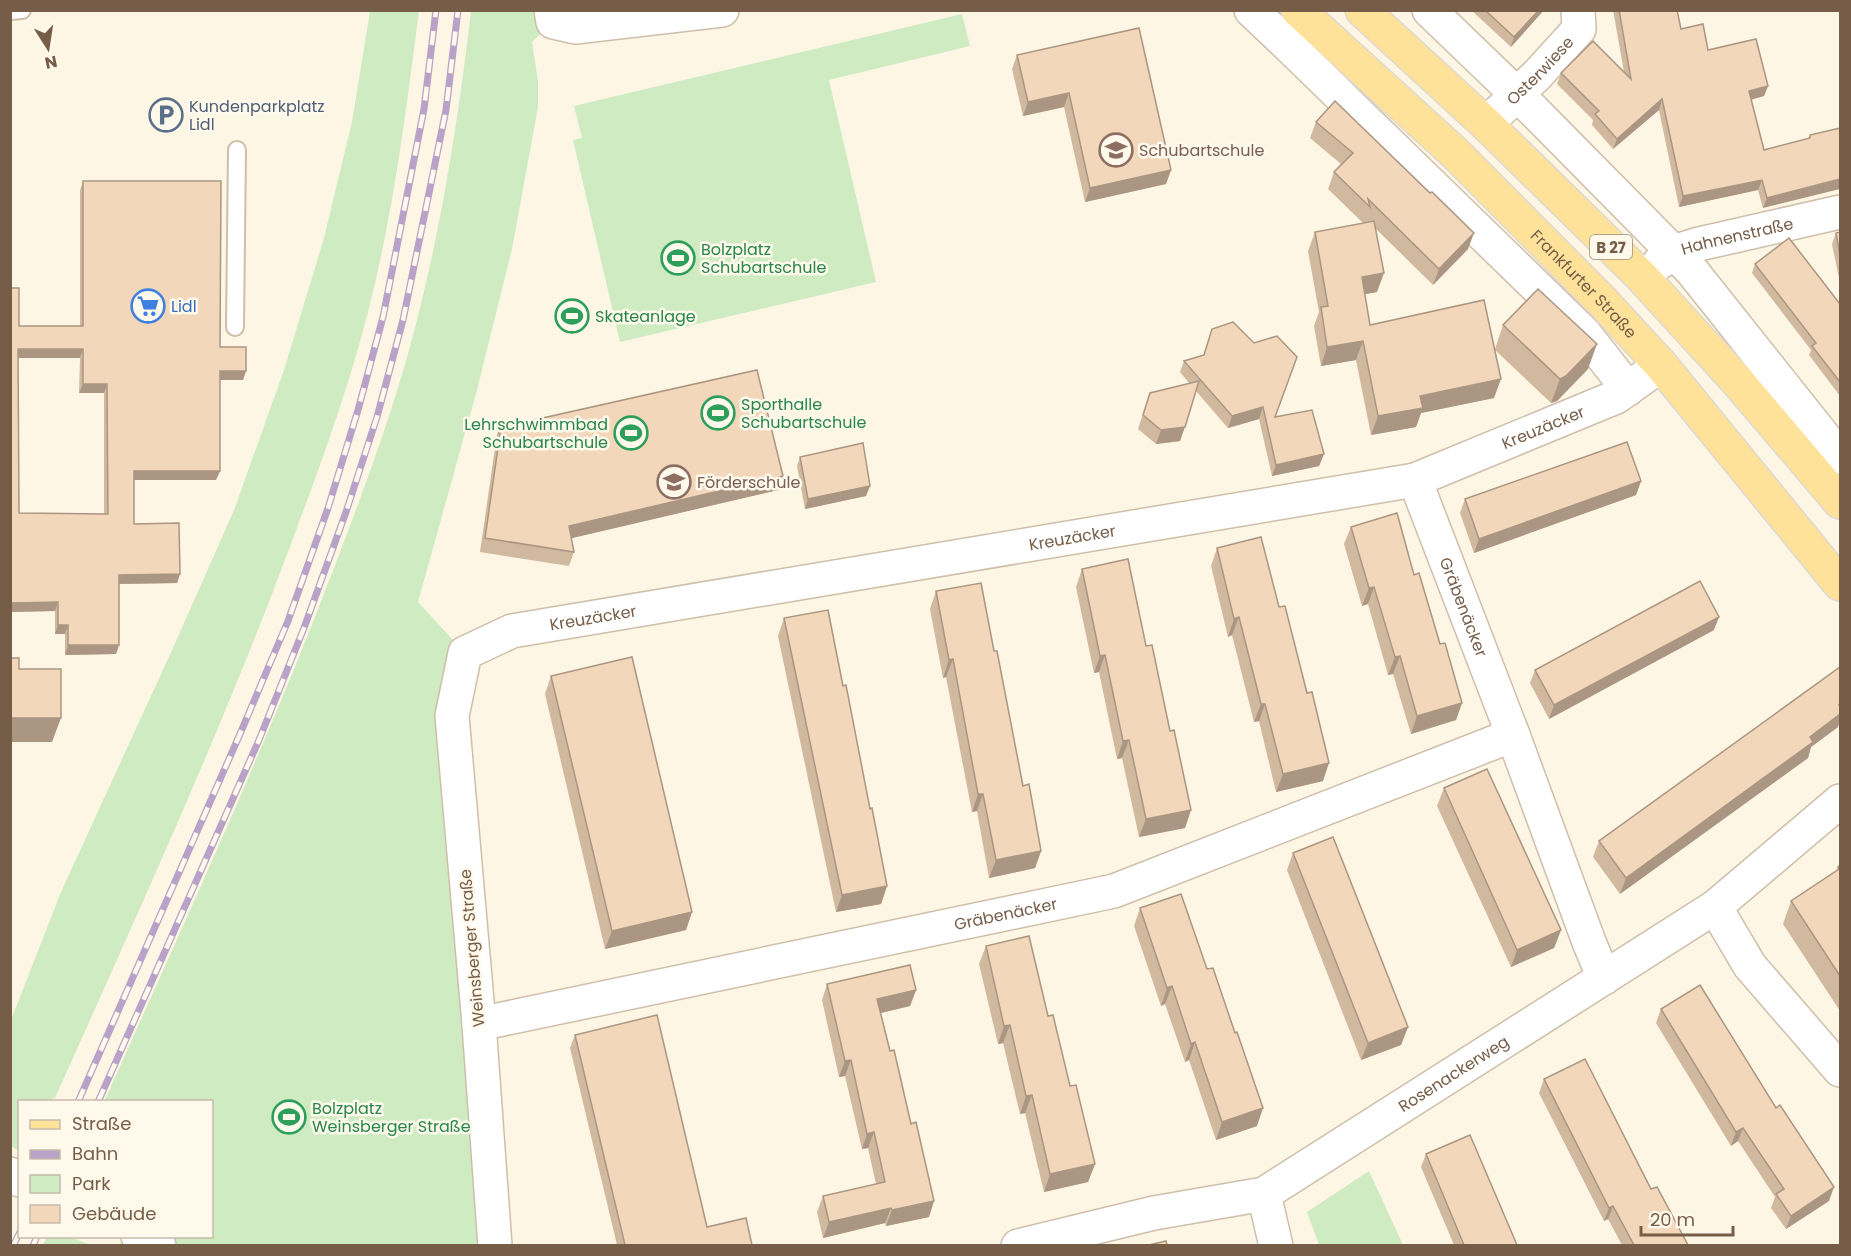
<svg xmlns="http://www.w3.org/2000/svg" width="1851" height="1256" viewBox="0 0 1851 1256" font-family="Poppins,sans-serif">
<rect width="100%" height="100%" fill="#fdf6e4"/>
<!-- green -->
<g fill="#ceebc2">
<path d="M370,11H419C406,110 394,210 369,308C349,388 320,466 291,544C221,732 137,915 55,1098H53L51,1101L20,1102L19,1151L11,1146V1020L61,892L173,648L234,510L284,370L324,238L352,122Z"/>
<path d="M471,11H551L553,22L532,42L538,81V107L512,249L477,390L418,602L465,653L495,1245H120L122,1237L212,1236V1102H104C183,925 265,749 334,568C365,487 396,404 417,320C443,218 459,114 471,11Z"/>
<path d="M962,14L970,46L829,80L876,282L620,342L573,140L582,138L574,106Z"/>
<path d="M1369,1171L1403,1245H1319L1307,1212Z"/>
<path d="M47,1236L70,1237L91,1245H43Z"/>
</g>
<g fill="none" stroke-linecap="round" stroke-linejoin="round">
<defs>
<g id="lane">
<path d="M10,11L22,10"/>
<path d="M235,327L237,150"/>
</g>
<g id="street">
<path d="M551,10L553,22L575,27L722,10"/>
<path d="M1251,10L1289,46L1584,333L1628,389"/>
<path d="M1429,10L1533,110L1692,271L1840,457"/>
<path id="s1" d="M1486,124L1538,74L1579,29L1578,10"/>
<path id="s2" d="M1659,263L1673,252L1699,244L1840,212"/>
<path id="s3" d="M1415,480L1513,735L1589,942L1604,978"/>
<path d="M1715,907L1750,966L1840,1070"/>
<path id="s4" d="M479,1024L1114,891L1513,735"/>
<path d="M10,1174L20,1180"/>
<path d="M1264,1194L1276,1246"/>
<path d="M138,1236L159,1246"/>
<path id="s5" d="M495,1246L479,1024L452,716L465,653L512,631L1415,480L1616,397L1661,365"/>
<path id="s6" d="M1018,1246L1154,1213L1264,1194L1715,907L1840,801"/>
</g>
<g id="primary">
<path id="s7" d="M1298,10L1457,155L1603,302L1661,365L1840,584"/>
<path d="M1362,10L1486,124L1641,276L1738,382L1840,502"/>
</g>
</defs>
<!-- lane casing -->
<use href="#lane" stroke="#cfbeaa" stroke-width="20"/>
<!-- street casing -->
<use href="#street" stroke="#cfbeaa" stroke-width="36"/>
<!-- primary casing -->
<use href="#primary" stroke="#ded8d3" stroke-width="36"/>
<!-- lane -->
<use href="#lane" stroke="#fff" stroke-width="16"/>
<!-- street -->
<use href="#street" stroke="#fff" stroke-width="33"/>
<!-- primary -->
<use href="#primary" stroke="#fee29a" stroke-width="33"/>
<defs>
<g id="rail">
<path d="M78,1102L240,734L288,621L328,508L358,410L383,317L424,109L436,10"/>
<path d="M98,1102L259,740L304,628L346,512L377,417L403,320L446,110L458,10"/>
<path d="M13,1246L20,1232"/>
<path d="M33,1246L37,1236"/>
</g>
</defs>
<!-- rail casing -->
<use href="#rail" stroke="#b9a2c7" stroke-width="7"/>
<!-- rail -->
<use href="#rail" stroke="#fff9eb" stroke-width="4.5" stroke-dasharray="14" stroke-linecap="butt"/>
</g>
<!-- wall -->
<g fill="#d1b9a0" fill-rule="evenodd">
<path d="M1471,10H1544L1511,47Z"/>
<path d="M1613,10H1677L1681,29L1708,50L1768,86L1764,96L1751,100L1764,150L1809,138L1810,135L1840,128L1763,208L1758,190L1679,207L1659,110L1613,149L1592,125L1593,120L1557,84L1561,73L1624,72Z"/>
<path d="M1017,55L1171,170L1166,184L1085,202L1064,107L1023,116L1012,69Z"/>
<path d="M1316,122L1468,249L1433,285L1375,228L1377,292L1365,294L1370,325L1495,349L1503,325L1588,369L1557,401L1551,403L1495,350L1494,398L1421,413L1416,427L1371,435L1356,360L1321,366L1314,326L1319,312L1308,251L1315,232L1363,223L1328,189L1334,172L1341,164L1310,138Z"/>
<path d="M83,181H221L220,347H246V371L243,380H220V471L216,480H134V524L179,523L180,574L177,583L119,584V645L116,654L65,655V634H55V611L10,612V288H19V326H80V190ZM18,358H80L79,393H104V514L19,513Z"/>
<path d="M1840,232V278H1839L1832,244L1836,233Z"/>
<path d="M1755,264L1840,304V396L1809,355L1811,350L1752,273Z"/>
<path d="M1212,329L1275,417L1324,454L1319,466L1272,476L1259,419L1228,428L1196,391L1180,441L1156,444L1138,429L1150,393L1189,383L1180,372L1184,361L1203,356Z"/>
<path d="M502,420L531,427L783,476L778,490L571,538L574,552L569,566L480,552L497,434Z"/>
<path d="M800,457L870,486L866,496L805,509L797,466Z"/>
<path d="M1641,481L1636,495L1474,553L1460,513L1465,499Z"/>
<path d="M1351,527L1414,575L1462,703L1456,720L1411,734L1393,674L1388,675L1368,604L1362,606L1344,544Z"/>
<path d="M1217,548L1323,781L1276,792L1259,721L1254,722L1232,635L1228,637L1211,566Z"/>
<path d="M1082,569L1146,646L1170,731L1191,810L1185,828L1139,837L1122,758L1117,759L1099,672L1094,673L1076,587Z"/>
<path d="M936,591L994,651L1023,786L1041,851L1035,868L989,878L977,811L972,812L946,677L943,678L930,609Z"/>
<path d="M784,618L843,686L887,886L881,904L836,912L778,636Z"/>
<path d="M1714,630L1549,719L1530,683L1535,670Z"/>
<path d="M551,676L692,912L686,930L605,949L545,694Z"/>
<path d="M1838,727L1811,747L1808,758L1620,894L1593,857L1599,841Z"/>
<path d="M1444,788L1561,930L1554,948L1511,967L1437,806Z"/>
<path d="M1293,853L1408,1027L1401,1045L1361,1060L1287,870Z"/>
<path d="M1840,865V1011L1783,924L1791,901L1836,871L1838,867Z"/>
<path d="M1140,908L1257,1126L1216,1140L1189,1060L1185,1062L1165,1004L1161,1006L1134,926Z"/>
<path d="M986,946L1048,1016L1095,1164L1088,1182L1044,1192L1025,1113L1020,1114L1003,1043L998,1044L979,964Z"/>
<path d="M827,984L916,990L910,1006L881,1013L929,1217L886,1226L885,1223L823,1238L817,1212L823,1196L876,1184L868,1148L862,1149L845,1076L839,1077L822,1000Z"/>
<path d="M1661,1009L1829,1201L1786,1229L1771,1208L1775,1197L1738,1141L1731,1146L1656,1023Z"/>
<path d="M575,1035L707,1227L752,1245H617L570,1048Z"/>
<path d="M1544,1079L1651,1189L1688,1245H1622L1608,1219L1604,1221L1539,1093Z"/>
<path d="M1426,1154L1517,1245H1454L1421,1167Z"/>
</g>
<!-- shaded-wall -->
<g fill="#aa9682">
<path d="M1539,10H1544L1511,47L1514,37Z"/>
<path d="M1768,86L1764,96L1745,101L1749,91Z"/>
<path d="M1069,93L1064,107L1023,116L1028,102Z"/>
<path d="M1662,99L1659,110L1613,149L1617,139Z"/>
<path d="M1171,170L1166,184L1085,202L1090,188Z"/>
<path d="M1840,179V189L1763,208L1767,198Z"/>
<path d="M1762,180L1758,190L1679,207L1683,196Z"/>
<path d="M1474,233L1468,249L1433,285L1439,269Z"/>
<path d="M1384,273L1377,292L1355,296L1362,277Z"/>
<path d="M1363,341L1356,360L1321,366L1327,347Z"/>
<path d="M1597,344L1588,369L1557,401L1551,403L1560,379Z"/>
<path d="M18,349H83L80,358H14Z"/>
<path d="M220,371H246L243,380H216Z"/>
<path d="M1501,379L1494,398L1421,413L1416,427L1371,435L1378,416L1420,396Z"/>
<path d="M83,384H107L104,393H79Z"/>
<path d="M1263,407L1259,419L1228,428L1232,416Z"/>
<path d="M1185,427L1180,441L1156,444L1161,430Z"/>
<path d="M1324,454L1319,466L1272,476L1276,465Z"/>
<path d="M134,471H220L216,480H131Z"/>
<path d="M783,476L778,490L564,540L569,526Z"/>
<path d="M1641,481L1636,495L1474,553L1479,539Z"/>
<path d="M870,486L866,496L805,509L808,499Z"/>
<path d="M180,574L177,583L116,584L119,575Z"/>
<path d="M1374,587L1368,604L1362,606L1369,588Z"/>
<path d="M58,602L55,611L10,612V603Z"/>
<path d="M1239,617L1232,635L1228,637L1234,619Z"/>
<path d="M1719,617L1714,630L1549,719L1554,705Z"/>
<path d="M58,625H68L65,634H55Z"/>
<path d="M68,645H119L116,654L65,655Z"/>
<path d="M1105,655L1099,672L1094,673L1100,656Z"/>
<path d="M1400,656L1393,674L1388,675L1395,657Z"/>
<path d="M953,659L946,677L943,678L949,660Z"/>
<path d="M1462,703L1456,720L1411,734L1417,716Z"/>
<path d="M1840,703V721L1838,727L1811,747L1808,758L1620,894L1626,878Z"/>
<path d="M1261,704H1265L1259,721L1254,722Z"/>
<path d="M10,718H61L52,742H10Z"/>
<path d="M1129,740L1122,758L1117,759L1123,741Z"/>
<path d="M1329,763L1323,781L1276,792L1283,774Z"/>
<path d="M978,794H983L977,811L972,812Z"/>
<path d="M1191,810L1185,828L1139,837L1146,819Z"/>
<path d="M1041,851L1035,868L989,878L996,860Z"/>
<path d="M887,886L881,904L836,912L842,895Z"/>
<path d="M692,912L686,930L605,949L612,931Z"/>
<path d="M1561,930L1554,948L1511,967L1517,950Z"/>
<path d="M1172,986L1165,1004L1161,1006L1167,988Z"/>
<path d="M916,990L910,1006L872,1015L877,999Z"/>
<path d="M1010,1025L1003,1043L998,1044L1004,1026Z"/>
<path d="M1408,1027L1401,1045L1361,1060L1368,1043Z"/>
<path d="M1195,1042L1189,1060L1185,1062L1191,1044Z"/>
<path d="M851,1060L845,1076L839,1077L845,1061Z"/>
<path d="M1032,1095L1025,1113L1020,1114L1026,1096Z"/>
<path d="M1263,1108L1257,1126L1216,1140L1222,1122Z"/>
<path d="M1743,1128L1738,1141L1731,1146L1736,1132Z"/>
<path d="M874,1132L868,1148L862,1149L867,1134Z"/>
<path d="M1095,1164L1088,1182L1044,1192L1050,1174Z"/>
<path d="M1834,1187L1829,1201L1786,1229L1791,1216Z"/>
<path d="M934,1201L929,1217L886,1226L892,1210Z"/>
<path d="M1613,1206L1608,1219L1604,1221L1609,1208Z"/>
<path d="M891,1208L885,1223L823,1238L829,1222Z"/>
</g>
<!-- building -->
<g fill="#f3d7ba" stroke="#aa9682" stroke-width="1.5" fill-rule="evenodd">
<path d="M1485,10H1539L1514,37Z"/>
<path d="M1619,10H1677L1681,29L1703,24L1708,50L1756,39L1768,86L1749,91L1764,150L1810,138V135L1840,128V179L1767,198L1762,180L1683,196L1662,99L1617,139L1595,114L1599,111L1561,73L1593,41L1631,79Z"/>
<path d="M1139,28L1171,170L1090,188L1069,93L1028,102L1017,55Z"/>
<path d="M1335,101L1430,193L1432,192L1474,233L1439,269L1368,199L1370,207L1334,172L1353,153L1316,122Z"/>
<path d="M83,181H221L220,347H246V371H220V471H134V524L179,523L180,574L119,575V645H68V625H58V602L10,603V288H19V326H83ZM18,349H83V384H107L108,514L19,513Z"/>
<path d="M1374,221L1384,273L1362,277L1370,325L1484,300L1501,379L1420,396L1423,408L1378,416L1363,341L1327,347L1321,307L1328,306L1315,232Z"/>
<path d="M1840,232V255L1836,233Z"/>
<path d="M1789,238L1840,304V382L1812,346L1816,343L1755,264Z"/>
<path d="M1538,289L1597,344L1566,376L1560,379L1503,325Z"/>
<path d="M1233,322L1254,343L1277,336L1297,357L1275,417L1312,410L1324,454L1276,465L1263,407L1232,416L1184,361L1204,355L1212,329Z"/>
<path d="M757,370L783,476L569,526L574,552L485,538L502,420L531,427L534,420Z"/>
<path d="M1199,381L1185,427L1161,430L1143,415L1150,393Z"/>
<path d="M1627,442L1641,481L1479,539L1465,499Z"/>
<path d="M863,443L870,486L808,499L800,457Z"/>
<path d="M1397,513L1414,575L1419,573L1440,644L1445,643L1462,703L1417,716L1400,656L1395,657L1374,587L1369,588L1351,527Z"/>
<path d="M1261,537L1279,607L1285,606L1307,693L1312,692L1329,763L1283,774L1265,704H1261L1239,617L1234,619L1217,548Z"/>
<path d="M1128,559L1146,646L1152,645L1170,731L1174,730L1191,810L1146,819L1129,740L1123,741L1105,655L1100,656L1082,569Z"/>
<path d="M1700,581L1719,617L1554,705L1535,670Z"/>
<path d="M981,583L994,651H997L1023,786L1029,784L1041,851L996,860L983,794H978L953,659L949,660L936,591Z"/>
<path d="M828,610L843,686L846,685L870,809L872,808L887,886L842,895L784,618Z"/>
<path d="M632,657L692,912L612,931L551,676Z"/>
<path d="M10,658H19V669H61V718H10Z"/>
<path d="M1840,667V703L1839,705L1840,706V714L1810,737L1813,742L1626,878L1599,841Z"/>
<path d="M1487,769L1561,930L1517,950L1444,788Z"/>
<path d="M1333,837L1408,1027L1368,1043L1293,853Z"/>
<path d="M1840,865V976L1791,901L1839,869L1838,867Z"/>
<path d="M1181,894L1207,969L1213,968L1235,1033L1237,1032L1263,1108L1222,1122L1195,1042L1191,1044L1172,986L1167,988L1140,908Z"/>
<path d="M1029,936L1048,1016L1053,1015L1070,1086L1076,1085L1095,1164L1050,1174L1032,1095L1026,1096L1010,1025L1004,1026L986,946Z"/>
<path d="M910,965L916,990L877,999L890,1051L894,1050L911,1124L916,1122L934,1201L892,1210L891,1208L829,1222L823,1196L885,1182L874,1132L867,1134L851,1060L845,1061L827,984Z"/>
<path d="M1700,985L1776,1108L1780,1105L1834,1187L1791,1216L1776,1194L1784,1189L1743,1128L1736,1132L1661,1009Z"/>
<path d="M657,1015L707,1227L746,1218L752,1245H625L575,1035Z"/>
<path d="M1585,1059L1651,1189L1657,1187L1688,1245H1634L1613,1206L1609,1208L1544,1079Z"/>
<path d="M1470,1135L1517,1245H1464L1426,1154Z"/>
<path d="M1166,1241L1167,1245H1149Z"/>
</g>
<!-- icons -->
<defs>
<symbol id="parking-ring" viewBox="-11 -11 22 22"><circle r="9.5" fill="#fff9eb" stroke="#5c6f8a" stroke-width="1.5"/><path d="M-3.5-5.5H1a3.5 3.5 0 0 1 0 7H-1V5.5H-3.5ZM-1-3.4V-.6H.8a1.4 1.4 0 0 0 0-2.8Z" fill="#5c6f8a"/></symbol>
<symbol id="school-ring" viewBox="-11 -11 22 22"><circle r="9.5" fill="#fff9eb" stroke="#8d6e63" stroke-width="1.5"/><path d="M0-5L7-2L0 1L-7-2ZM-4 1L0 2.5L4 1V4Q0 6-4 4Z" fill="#8d6e63"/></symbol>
<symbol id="stadium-ring" viewBox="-11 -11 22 22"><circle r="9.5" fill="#fff9eb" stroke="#2e9e5b" stroke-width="1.5"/><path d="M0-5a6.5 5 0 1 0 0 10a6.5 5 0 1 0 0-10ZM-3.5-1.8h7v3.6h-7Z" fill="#2e9e5b"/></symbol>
<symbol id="supermarket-ring" viewBox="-11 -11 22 22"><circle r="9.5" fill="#fff9eb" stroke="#3f7fe0" stroke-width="1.5"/><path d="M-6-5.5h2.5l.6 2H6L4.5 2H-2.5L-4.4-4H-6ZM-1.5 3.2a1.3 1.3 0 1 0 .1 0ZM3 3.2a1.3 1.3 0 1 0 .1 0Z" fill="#3f7fe0"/></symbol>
</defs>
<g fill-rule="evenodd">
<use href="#parking-ring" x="147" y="96" width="38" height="38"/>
<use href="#school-ring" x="1097" y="131" width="38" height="38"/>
<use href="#stadium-ring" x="659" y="239" width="38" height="38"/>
<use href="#supermarket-ring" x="129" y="287" width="38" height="38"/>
<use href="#stadium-ring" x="553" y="297" width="38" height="38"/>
<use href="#stadium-ring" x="699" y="394" width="38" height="38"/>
<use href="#stadium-ring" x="612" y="414" width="38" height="38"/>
<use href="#school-ring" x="655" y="463" width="38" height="38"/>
<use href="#stadium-ring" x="270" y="1098" width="38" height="38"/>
</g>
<g text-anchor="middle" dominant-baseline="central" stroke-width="5" stroke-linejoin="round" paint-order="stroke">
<!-- shield labels -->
<rect fill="#fff9eb" stroke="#9f8c79" stroke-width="1.5" x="1590" y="235" width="42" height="24" rx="4.5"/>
<g font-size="15" font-weight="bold" fill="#765d48">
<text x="1611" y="247">B 27</text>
</g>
<!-- street labels -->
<g font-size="16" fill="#765d48" stroke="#fff9eb">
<text stroke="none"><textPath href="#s1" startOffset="76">Osterwiese</textPath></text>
<text stroke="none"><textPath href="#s2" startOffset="84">Hahnenstraße</textPath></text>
<text stroke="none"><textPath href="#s7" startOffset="396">Frankfurter Straße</textPath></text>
<text stroke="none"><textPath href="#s5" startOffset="1702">Kreuzäcker</textPath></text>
<text stroke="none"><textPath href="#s5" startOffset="1216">Kreuzäcker</textPath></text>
<text stroke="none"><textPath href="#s3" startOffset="136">Gräbenäcker</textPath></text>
<text stroke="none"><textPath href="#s5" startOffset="730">Kreuzäcker</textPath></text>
<text stroke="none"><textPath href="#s4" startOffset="538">Gräbenäcker</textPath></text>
<text transform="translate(472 948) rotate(-95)">Weinsberger Straße</text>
<text stroke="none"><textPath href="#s6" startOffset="476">Rosenackerweg</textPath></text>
</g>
<!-- service labels -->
<g font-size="16" fill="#4e5e75" stroke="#fff9eb" text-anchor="start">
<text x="189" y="106">Kundenparkplatz<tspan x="189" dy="18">Lidl</tspan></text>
</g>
<!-- education labels -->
<g font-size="16" fill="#785e54" stroke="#fff9eb" text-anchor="start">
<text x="1139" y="150">Schubartschule</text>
<text x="697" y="482">Förderschule</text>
</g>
<!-- leisure labels -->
<g font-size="16" fill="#27864d" stroke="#fff9eb" text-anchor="start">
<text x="701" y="249">Bolzplatz<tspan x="701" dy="18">Schubartschule</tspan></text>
<text x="595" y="316">Skateanlage</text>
<text x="741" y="404">Sporthalle<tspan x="741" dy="18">Schubartschule</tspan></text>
<text x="608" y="424" text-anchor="end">Lehrschwimmbad<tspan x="608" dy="18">Schubartschule</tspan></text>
<text x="312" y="1108">Bolzplatz<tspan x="312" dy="18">Weinsberger Straße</tspan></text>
</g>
<!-- shop labels -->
<g font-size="16" fill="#366cbe" stroke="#fff9eb" text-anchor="start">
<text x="171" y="306">Lidl</text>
</g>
</g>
<!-- border -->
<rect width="1851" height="1256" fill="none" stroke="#765d48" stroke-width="24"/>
<!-- legend -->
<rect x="18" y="1100" width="195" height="138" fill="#fff9eb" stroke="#c8bbaa" stroke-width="1.5"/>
<rect x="30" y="1120" width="30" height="9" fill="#fee29a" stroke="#c8bbaa" stroke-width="1.5"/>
<text x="72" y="1130" font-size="18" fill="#765d48">Straße</text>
<rect x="30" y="1150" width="30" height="9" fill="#b9a2c7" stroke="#c8bbaa" stroke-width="1.5"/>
<text x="72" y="1160" font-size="18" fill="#765d48">Bahn</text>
<rect x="30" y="1175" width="30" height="18" fill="#ceebc2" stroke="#c8bbaa" stroke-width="1.5"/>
<text x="72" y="1190" font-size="18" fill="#765d48">Park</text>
<rect x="30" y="1205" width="30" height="18" fill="#f3d7ba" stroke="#c8bbaa" stroke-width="1.5"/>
<text x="72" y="1220" font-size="18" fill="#765d48">Gebäude</text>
<!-- north arrow -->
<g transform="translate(48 48) rotate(168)" stroke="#fff9eb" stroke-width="4.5" paint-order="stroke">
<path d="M0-4.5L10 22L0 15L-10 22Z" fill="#765d48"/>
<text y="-9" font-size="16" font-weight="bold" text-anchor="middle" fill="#765d48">N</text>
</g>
<!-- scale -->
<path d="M1641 1226v9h92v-9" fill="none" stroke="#765d48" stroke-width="3"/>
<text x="1650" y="1226" font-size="18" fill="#765d48" stroke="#fff9eb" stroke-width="4.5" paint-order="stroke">20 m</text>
</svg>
